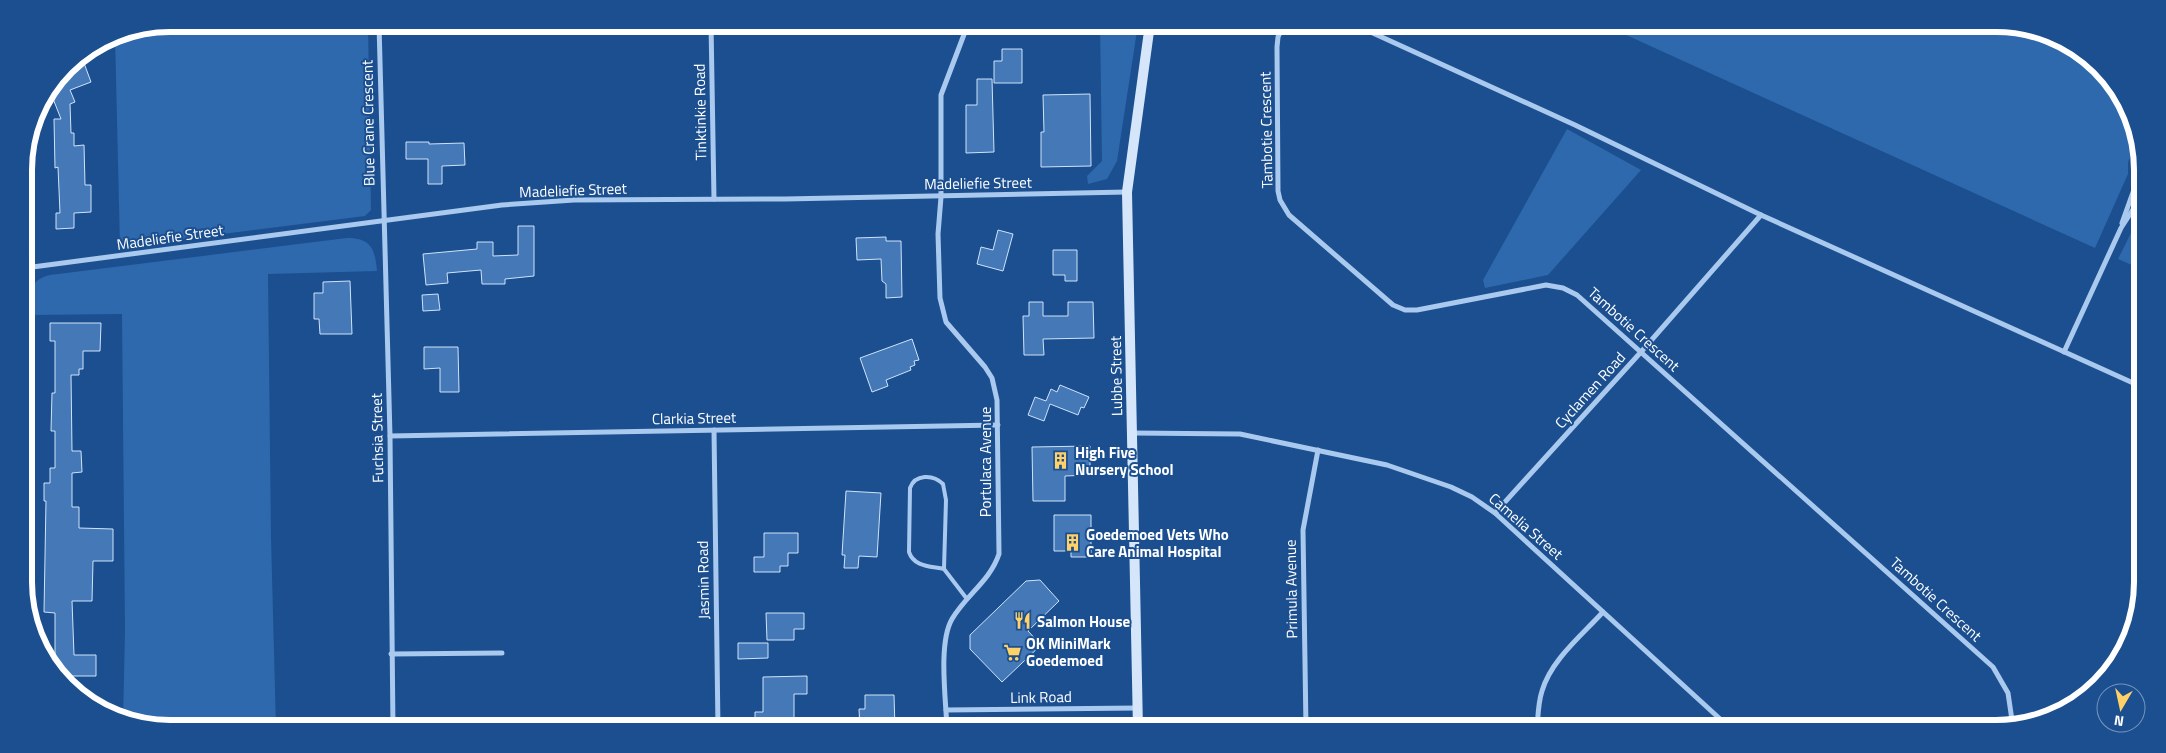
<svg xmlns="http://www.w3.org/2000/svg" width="2166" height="753" viewBox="0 0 2166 753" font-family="'Titillium Web',sans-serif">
<rect width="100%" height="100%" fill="#1b4f8f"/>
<!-- green -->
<g fill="#2e69ad">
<path d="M170,24H368L371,210L365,216L120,247L115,35Z"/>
<path d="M1100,24H1138L1117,161L1107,179L1088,184L1087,176L1102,161Z"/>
<path d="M1602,24H1792L1809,31L1813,24H1996L2043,31L2106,74L2137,142L2128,162V174L2095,248Z"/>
<path d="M1567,129L1641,170L1548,275L1485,288L1483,280Z"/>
<path d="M2141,213V269L2118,259Z"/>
<path d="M347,238C372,238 375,250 377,271L268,274L271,537L276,729H170L123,722L125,630L122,314L28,315C28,296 28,280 50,275Z"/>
</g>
<!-- building -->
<g fill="#4478b7" stroke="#cfe3fa">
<path d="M1002,49H1022V83H994V61H1002Z"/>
<path d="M84,63L91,82L70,90L75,102L70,104L71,133H74V146L84,145L85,185H91V212L74,213V228L56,229V213H60L58,167L55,168L54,119H61L50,91L66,70Z"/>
<path d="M977,79H992L994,152L966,153V105H977Z"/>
<path d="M1090,94L1091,166L1041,167V132H1044L1043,95Z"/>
<path d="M406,142H429V144L464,143L465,165L442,166V184H428V159H406Z"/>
<path d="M518,226H534V276L505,279V284H482L481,270L447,273L448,283L426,285L423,254L477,249V242H493V256L518,255Z"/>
<path d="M998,230L1013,234L1003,271L977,264L981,247L993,250Z"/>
<path d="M886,237V241H901L902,297L886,298V284L882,281L881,259L857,260L856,238Z"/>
<path d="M1053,250H1077V281H1065V275H1053Z"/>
<path d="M350,281L352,334H320L319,319H314V293H323V282Z"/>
<path d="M438,294L440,310L423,311L422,295Z"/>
<path d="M1029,302H1043V316H1068V302H1093L1094,338L1043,339L1044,355H1024L1023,316H1029Z"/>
<path d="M50,323H101L100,351H83V369H79V375H71L72,451H81L82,472L72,473V507H79V528L113,529V561H93L92,601H72L74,655H96V676H58L55,669V613L44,612L46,501H44V483H50V468H55V431H51L52,393H55V341H50Z"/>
<path d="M912,339L919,360L914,361L915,365L910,367L911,370L886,380L888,386L872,392L860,358Z"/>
<path d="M424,347H458L459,392H440V368L424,369Z"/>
<path d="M1060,385L1089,397L1084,408L1081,407L1078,415L1050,404L1044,421L1028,415L1035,397L1046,401L1051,389L1057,392Z"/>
<path d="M1090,446V475L1065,476V501H1033L1032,447Z"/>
<path d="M846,491L881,493L877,557L859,556L858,568H844L845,555H842Z"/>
<path d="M1054,515H1091V557H1071V551H1054Z"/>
<path d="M764,533H798V553H788V566H780V572H754V557H764Z"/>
<path d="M1040,580L1059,601L1028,631L1041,645L1002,682L970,649V635L1026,581Z"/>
<path d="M766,613H804V629H794V640H767Z"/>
<path d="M738,643H768V658L738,659Z"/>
<path d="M807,676V694H794V718H769V729H755V712H763V677Z"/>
<path d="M865,695H894L895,729H860L859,709H865Z"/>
</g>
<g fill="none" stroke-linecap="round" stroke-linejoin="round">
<!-- lane -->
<path stroke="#a9c9ee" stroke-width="4" d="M944,569C930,566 914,567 909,552L910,488C915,474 933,474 943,484L946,500L944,569L967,599"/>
<!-- street -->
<g stroke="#a9c9ee" stroke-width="5">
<path d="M379,24L390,436L393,729"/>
<path d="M711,24L714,199"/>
<path d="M1284,24L1278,37L1277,47L1278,191L1280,200L1289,215L1393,305L1405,310H1417L1546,285L1563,288L1577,295L1993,667L2008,693L2013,727"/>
<path d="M1353,24L1575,125L1761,215L2142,387"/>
<path d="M2122,223L2141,170"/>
<path d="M25,268L502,205L574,200L785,199L1127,192"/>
<path d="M2064,352L2121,228L2141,197"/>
<path d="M714,430L718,729"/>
<path d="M1133,433L1240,434L1387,465L1451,487L1472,497L1495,513L1731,729"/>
<path d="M390,436L998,425"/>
<path d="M1495,513L1641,352L1761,215"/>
<path d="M391,654L502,653"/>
<path d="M946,710L1137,708"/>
<path d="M947,729C946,700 938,643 952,619C966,595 990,581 999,554L997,400L992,378L985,367L946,322L940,298L938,234L941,197V95L968,24"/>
<path d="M1306,729L1303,530L1318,450"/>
<path d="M1537,729C1538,717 1538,703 1542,691C1551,660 1582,635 1603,612"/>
</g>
<!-- secondary -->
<path stroke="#d6e6fa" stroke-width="10" d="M1138,729L1127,192L1150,24"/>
</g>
<!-- icons -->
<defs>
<symbol id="building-bare" viewBox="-9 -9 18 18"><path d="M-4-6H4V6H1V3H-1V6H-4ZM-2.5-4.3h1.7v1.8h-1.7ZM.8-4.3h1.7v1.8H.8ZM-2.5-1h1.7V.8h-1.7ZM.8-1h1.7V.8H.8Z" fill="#ffd166" stroke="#1b4f8f" stroke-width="2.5" paint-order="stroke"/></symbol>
<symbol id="restaurant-bare" viewBox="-9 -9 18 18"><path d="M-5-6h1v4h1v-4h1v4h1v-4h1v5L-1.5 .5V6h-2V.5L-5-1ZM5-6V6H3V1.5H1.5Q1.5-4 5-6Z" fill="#ffd166" stroke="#1b4f8f" stroke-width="2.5" paint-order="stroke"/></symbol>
<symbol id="supermarket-bare" viewBox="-9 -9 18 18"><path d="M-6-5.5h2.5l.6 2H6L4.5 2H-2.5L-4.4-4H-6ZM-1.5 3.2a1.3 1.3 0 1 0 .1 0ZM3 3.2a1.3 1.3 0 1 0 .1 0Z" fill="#ffd166" stroke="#1b4f8f" stroke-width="2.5" paint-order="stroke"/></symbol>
</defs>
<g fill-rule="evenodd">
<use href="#building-bare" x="1048" y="448" width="25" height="25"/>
<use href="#building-bare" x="1060" y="530" width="25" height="25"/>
<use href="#restaurant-bare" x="1010" y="608" width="25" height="25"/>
<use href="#supermarket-bare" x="1000" y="640" width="25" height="25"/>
</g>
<g text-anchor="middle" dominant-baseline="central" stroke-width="4" stroke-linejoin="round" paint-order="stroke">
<!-- street labels -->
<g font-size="15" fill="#fff" stroke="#1b4f8f">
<text transform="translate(700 112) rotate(-91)">Tinktinkie Road</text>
<text transform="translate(368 123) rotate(-91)">Blue Crane Crescent</text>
<text transform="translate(1266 130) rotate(-91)">Tambotie Crescent</text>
<text transform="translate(978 183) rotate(-1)">Madeliefie Street</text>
<text transform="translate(573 190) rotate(-2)">Madeliefie Street</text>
<text transform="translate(170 237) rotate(-8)">Madeliefie Street</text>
<text transform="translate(1634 329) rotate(42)">Tambotie Crescent</text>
<text transform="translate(1116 376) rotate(-91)">Lubbe Street</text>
<text transform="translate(1590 390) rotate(-48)">Cyclamen Road</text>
<text transform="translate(694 418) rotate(-1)">Clarkia Street</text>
<text transform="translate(377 438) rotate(-91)">Fuchsia Street</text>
<text transform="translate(985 462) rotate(-90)">Portulaca Avenue</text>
<text transform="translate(1526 526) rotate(41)">Camelia Street</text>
<text transform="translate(703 580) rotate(-91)">Jasmin Road</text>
<text transform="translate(1291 589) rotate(-91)">Primula Avenue</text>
<text transform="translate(1936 599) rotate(42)">Tambotie Crescent</text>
<text transform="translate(1041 697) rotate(-1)">Link Road</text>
</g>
<!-- poi labels -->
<g font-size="15" font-weight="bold" fill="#fff" stroke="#1b4f8f" text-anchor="start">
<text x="1075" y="452">High Five<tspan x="1075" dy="17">Nursery School</tspan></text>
<text x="1086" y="534">Goedemoed Vets Who<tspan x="1086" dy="17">Care Animal Hospital</tspan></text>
<text x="1037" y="621">Salmon House</text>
<text x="1026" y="643">OK MiniMark<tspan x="1026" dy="17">Goedemoed</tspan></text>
</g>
</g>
<!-- crop -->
<path d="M0 0H2166V753H0ZM170 32H1996A138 138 0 0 1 2134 170V582A138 138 0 0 1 1996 720H170A138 138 0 0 1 32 582V170A138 138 0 0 1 170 32Z" fill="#1b4f8f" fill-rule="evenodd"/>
<path fill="none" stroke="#fff" stroke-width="6" d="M170 32H1996A138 138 0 0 1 2134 170V582A138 138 0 0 1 1996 720H170A138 138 0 0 1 32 582V170A138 138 0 0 1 170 32Z"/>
<!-- north arrow -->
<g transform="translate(2121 708) rotate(189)"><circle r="24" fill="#1b4f8f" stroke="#7695bc"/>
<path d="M0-4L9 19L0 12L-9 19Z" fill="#ffd166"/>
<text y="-8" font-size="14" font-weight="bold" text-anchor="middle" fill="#ffffff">N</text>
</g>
</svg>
